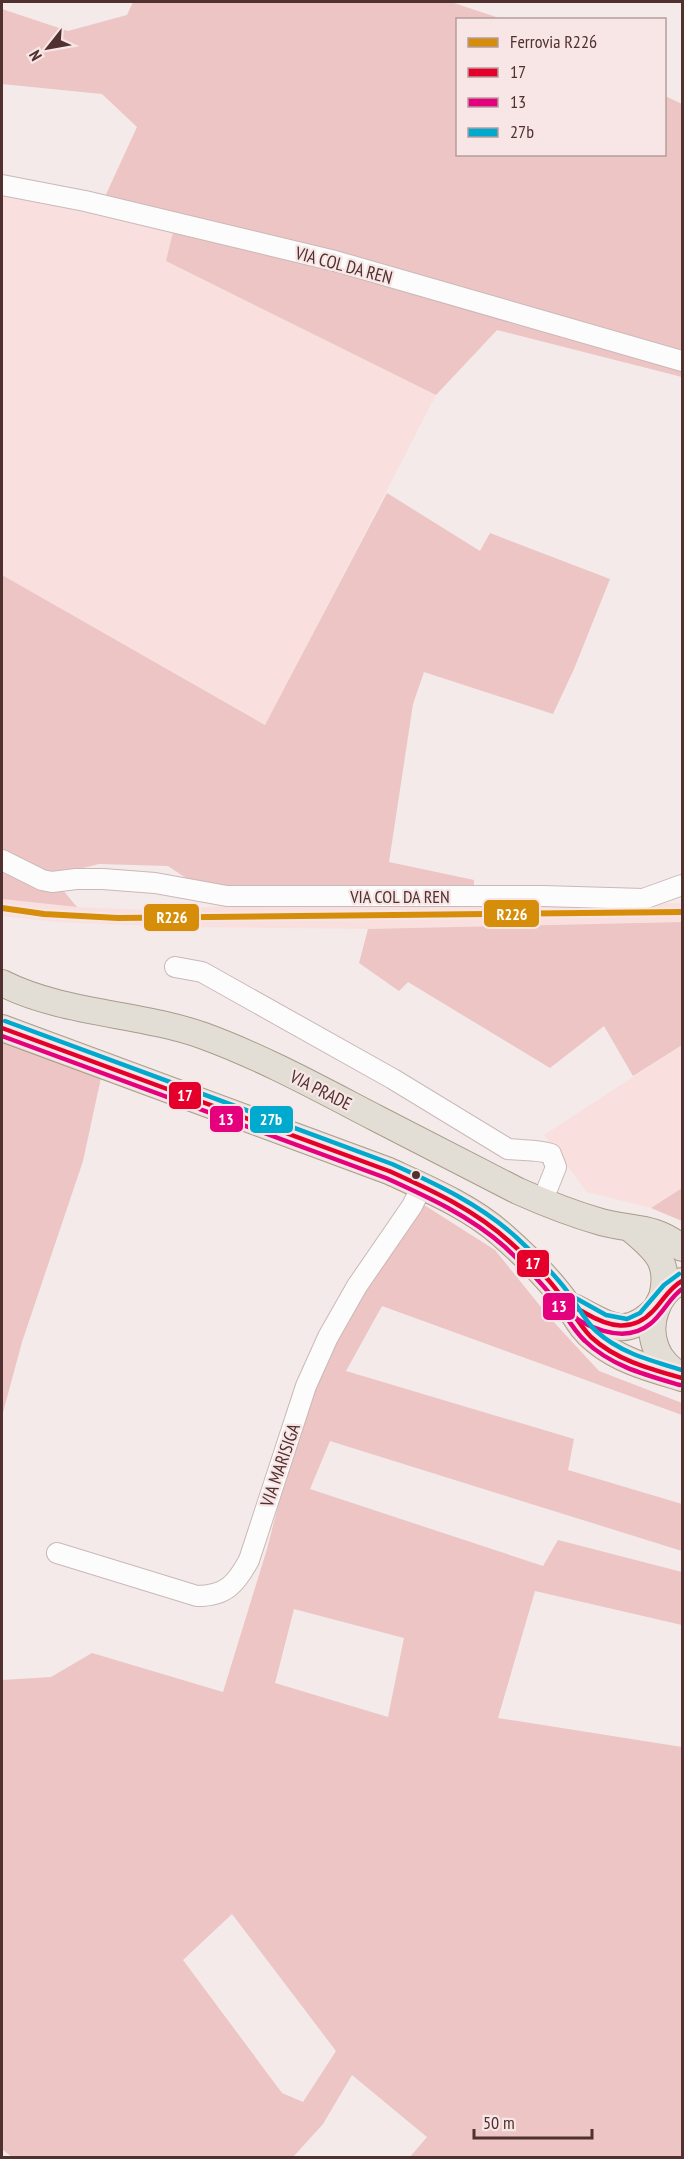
<svg xmlns="http://www.w3.org/2000/svg" width="684" height="2159" viewBox="0 0 684 2159" font-family="'PT Sans Narrow',sans-serif">
<rect width="100%" height="100%" fill="#f3eae9"/>
<!-- built -->
<g fill="#f9e0df">
<path d="M2,194L173,232L167,261L436,395L266,725L2,575Z"/>
<path d="M2,899L77,907L148,910L228,906L473,907L682,903V922L368,929L184,927L58,922L2,916Z"/>
<path d="M682,1045V1188L651,1208L587,1192L544,1135Z"/>
</g>
<!-- green -->
<g fill="#ecc5c4" fill-rule="evenodd">
<path d="M133,2H451L502,19L458,20V154H664L665,96L682,104V377L497,330L436,395L166,261L173,232L97,214L137,127L102,94L2,84V9L68,31L127,15Z"/>
<path d="M387,493L480,551L490,533L610,579L574,669L553,714L424,672L413,704L389,862L474,880L473,907L228,906L168,866L99,864L51,876L77,907L2,899V575L265,725Z"/>
<path d="M682,922V1045L633,1076L604,1026L550,1068L408,982L399,991L359,963L368,929Z"/>
<path d="M2,1036L102,1073L83,1161L22,1342L2,1416Z"/>
<path d="M682,1188V1221L651,1208Z"/>
<path d="M421,1203L495,1250L549,1317L599,1371L682,1403V1415L382,1306L346,1371L574,1439L568,1470L682,1504V1551L330,1441L310,1489L543,1566L558,1540L682,1572V1625L535,1591L498,1718L682,1747V2157H410L427,2137L352,2075L323,2124L293,2157L13,2158L2,2149V1680L51,1677L92,1653L223,1692L267,1549L296,1437L335,1332L390,1256ZM294,1609L404,1638L388,1717L275,1683ZM232,1914L336,2051L303,2102L282,2093L183,1960Z"/>
</g>
<g fill="none" stroke-linecap="round" stroke-linejoin="round">
<defs>
<g id="minor">
<path d="M2,185L85,201L335,261L682,361"/>
<path d="M2,860L42,880L52,882L76,879H103L155,883L227,896H543L643,899L682,885"/>
<path d="M175,967L202,972L393,1079L508,1149C523,1151 537,1149 551,1154L556,1167L542,1202"/>
<path d="M57,1553L197,1596C226,1596 236,1584 249,1560L306,1386L328,1337L357,1286L412,1206L422,1186"/>
</g>
<g id="major">
<path d="M2,983C63,1014 140,1013 204,1036C264,1058 320,1089 376,1118C424,1143 471,1167 518,1191C545,1203 573,1214 601,1222C634,1231 653,1225 682,1248"/>
<path d="M2,1028L389,1171C426,1188 471,1207 501,1234C525,1255 549,1278 567,1304C576,1317 582,1330 595,1340C620,1361 652,1369 682,1378"/>
<path d="M632,1230C656,1250 671,1263 662,1297"/>
<path d="M573,1307C607,1323 623,1342 656,1309"/>
<path d="M680,1376C670,1368 660,1360 656,1348C646,1323 658,1291 682,1281"/>
</g>
</defs>
<!-- minor casing -->
<use href="#minor" stroke="#cbb8b8" stroke-width="22"/>
<!-- major casing -->
<use href="#major" stroke="#a99c8a" stroke-width="28"/>
<!-- minor -->
<use href="#minor" stroke="#fdfcfc" stroke-width="20"/>
<!-- major -->
<use href="#major" stroke="#e3ded5" stroke-width="26"/>
<defs>
<g id="bus-1">
<path d="M2,1028L389,1171C433,1191 475,1210 511,1243C529,1259 547,1276 561,1296C571,1309 579,1325 591,1337C616,1360 650,1369 682,1378"/>
<path d="M565,1301C571,1306 578,1309 585,1313C609,1327 632,1333 653,1311C663,1301 669,1288 682,1281"/>
</g>
<g id="bus-2">
<path d="M2,1036L386,1178C428,1197 470,1216 505,1247C523,1264 540,1281 555,1300C565,1314 573,1330 585,1341C611,1366 646,1375 680,1385"/>
<path d="M560,1307C583,1326 623,1346 650,1324C663,1314 669,1298 682,1289"/>
</g>
<g id="bus-3">
<path d="M5,1021L392,1164C436,1184 480,1204 517,1238C534,1254 552,1271 567,1291C577,1304 584,1320 596,1331C620,1353 652,1361 682,1370"/>
<path d="M570,1295L606,1315L627,1319L640,1313L664,1285L679,1274"/>
</g>
</defs>
<!-- bus-1 casing -->
<use href="#bus-1" stroke="#f7e6e5" stroke-width="9"/>
<!-- bus-2 casing -->
<use href="#bus-2" stroke="#f7e6e5" stroke-width="9"/>
<!-- bus-3 casing -->
<use href="#bus-3" stroke="#f7e6e5" stroke-width="9"/>
<!-- bus-1 -->
<use href="#bus-1" stroke="#e4002b" stroke-width="4.5"/>
<!-- bus-2 -->
<use href="#bus-2" stroke="#e5007d" stroke-width="4.5"/>
<!-- bus-3 -->
<use href="#bus-3" stroke="#00a9ce" stroke-width="4.5"/>
<defs>
<path id="rail-1" d="M2,908L44,914L118,918L682,912"/>
</defs>
<!-- rail-1 casing -->
<use href="#rail-1" stroke="#f7e6e5" stroke-width="10"/>
<!-- rail-1 -->
<use href="#rail-1" stroke="#d68e0a" stroke-width="6"/>
</g>
<!-- markers -->
<circle fill="#513030" stroke="#f7e6e5" stroke-width="2" cx="416" cy="1175" r="5"/>
<g text-anchor="middle" dominant-baseline="central" stroke-width="4.5" stroke-linejoin="round" paint-order="stroke">
<!-- street labels -->
<g font-size="18" fill="#513030" stroke="#f7e6e5">
<text transform="translate(344 265) rotate(15)">VIA COL DA REN</text>
<text x="400" y="896">VIA COL DA REN</text>
<text transform="translate(321 1090) rotate(27)">VIA PRADE</text>
<text transform="translate(280 1465) rotate(-71)">VIA MARISIGA</text>
</g>
</g>
<g stroke="#f7e6e5" stroke-width="2">
<rect x="483" y="899" width="57" height="29" rx="6" fill="#d68e0a"/>
<rect x="143" y="903" width="57" height="29" rx="6" fill="#d68e0a"/>
<rect x="168" y="1081" width="34" height="29" rx="6" fill="#e4002b"/>
<rect x="209" y="1105" width="35" height="28" rx="6" fill="#e5007d"/>
<rect x="249" y="1105" width="45" height="29" rx="6" fill="#00a9ce"/>
<rect x="516" y="1249" width="34" height="29" rx="6" fill="#e4002b"/>
<rect x="542" y="1292" width="34" height="29" rx="6" fill="#e5007d"/>
</g>
<g font-size="16" text-anchor="middle" font-weight="bold" fill="#fff">
<text x="512" y="920">R226</text>
<text x="172" y="923">R226</text>
<text x="185" y="1101">17</text>
<text x="226" y="1125">13</text>
<text x="271" y="1125">27b</text>
<text x="533" y="1269">17</text>
<text x="559" y="1312">13</text>
</g>
<!-- border -->
<rect width="684" height="2159" fill="none" stroke="#513030" stroke-width="6"/>
<!-- legend -->
<rect x="456" y="18" width="210" height="138" fill="#f7e6e5" stroke="#b59d9d" stroke-width="1.5"/>
<rect x="468" y="38" width="30" height="9" fill="#d68e0a" stroke="#b59d9d" stroke-width="1.5"/>
<text x="510" y="48" font-size="18" fill="#513030">Ferrovia R226</text>
<rect x="468" y="68" width="30" height="9" fill="#e4002b" stroke="#b59d9d" stroke-width="1.5"/>
<text x="510" y="78" font-size="18" fill="#513030">17</text>
<rect x="468" y="98" width="30" height="9" fill="#e5007d" stroke="#b59d9d" stroke-width="1.5"/>
<text x="510" y="108" font-size="18" fill="#513030">13</text>
<rect x="468" y="128" width="30" height="9" fill="#00a9ce" stroke="#b59d9d" stroke-width="1.5"/>
<text x="510" y="138" font-size="18" fill="#513030">27b</text>
<!-- north arrow -->
<g transform="translate(48 48) rotate(239)" stroke="#f7e6e5" stroke-width="4.5" paint-order="stroke">
<path d="M0-4.5L10 22L0 15L-10 22Z" fill="#513030"/>
<text y="-9" font-size="16" font-weight="bold" text-anchor="middle" fill="#513030">N</text>
</g>
<!-- scale -->
<path d="M474 2129v9h118v-9" fill="none" stroke="#513030" stroke-width="3"/>
<text x="483" y="2129" font-size="18" fill="#513030" stroke="#f7e6e5" stroke-width="4.5" paint-order="stroke">50 m</text>
</svg>
